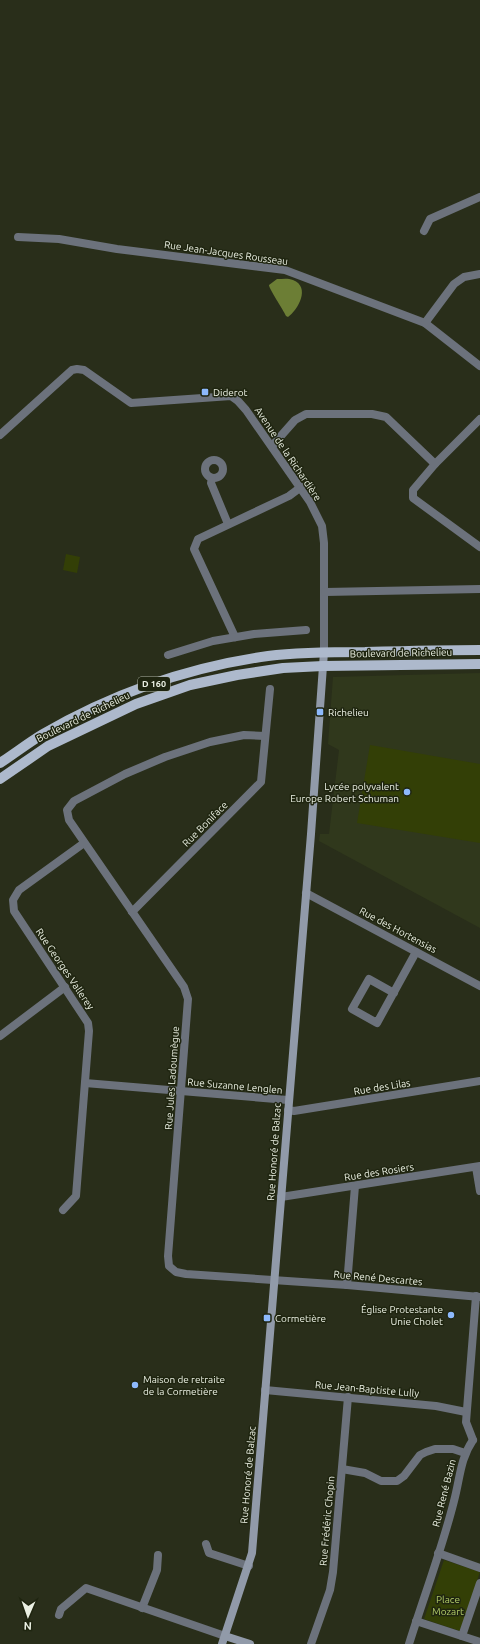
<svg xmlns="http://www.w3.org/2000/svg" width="480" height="1644" viewBox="0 0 480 1644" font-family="Ubuntu,sans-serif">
<rect width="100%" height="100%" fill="#292e1a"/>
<!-- built -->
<path fill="#30381c" d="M480,673V928L319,841L320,834H329L339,750L328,744L333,677Z"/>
<!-- park -->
<g fill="#333f06">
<path d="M66,554L80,557L77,573L63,570Z"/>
<path d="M370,745L480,764V843L357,823Z"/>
<path d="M444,1560L480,1572L460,1631L424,1619Z"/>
</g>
<!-- water -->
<path fill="#6c7e35" d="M277,279C283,279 288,278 293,280C311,287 298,310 288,317L286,316C283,309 269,289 269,285Z"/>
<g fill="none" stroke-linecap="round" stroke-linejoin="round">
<!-- street -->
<g stroke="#6c727c" stroke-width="8">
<path d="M424,231L430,219L480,197"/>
<path d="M18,237L59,239L117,249L285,270L425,323L480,366"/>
<path d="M425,323L454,284L464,277L480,274"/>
<path d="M480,419L435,464L413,490V498L480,547"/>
<path d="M0,435L72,370L77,369L84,370L131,403L231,396L238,401L246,410L310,502L322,526L324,543V652"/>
<path d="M272,446L295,420L306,414H372L386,417L435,464"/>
<circle cx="214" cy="469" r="9"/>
<path d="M212,478L211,483L228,524"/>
<path d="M325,592L480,589"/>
<path d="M235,637L194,549L198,539L289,496L301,487"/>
<path d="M168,655L213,641L254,634L306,630"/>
<path d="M265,736L244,735L210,742L165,757L125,774L74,801L67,810L69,820L184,987L188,999L168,1256L169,1266L176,1272L186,1274L347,1285L480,1297"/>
<path d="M306,893L480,986"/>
<path d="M132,912L261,782L270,689"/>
<path d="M394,993L369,979L352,1009L377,1023L416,952"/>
<path d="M0,1036L65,987"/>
<path d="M85,1083L288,1100"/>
<path d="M288,1110L294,1111L480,1081"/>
<path d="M476,1167L480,1191"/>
<path d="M281,1197L480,1166"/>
<path d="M63,1210L76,1196L89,1031L88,1023L14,911L13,900L19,890L84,843"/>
<path d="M347,1285L355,1186"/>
<path d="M265,1390L436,1406L466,1412"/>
<path d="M473,1440L466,1422L476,1296"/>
<path d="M342,1469L365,1473L381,1481H397L404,1476L420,1455L426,1452L435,1449H453L465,1453"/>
<path d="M206,1544L209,1553L249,1566"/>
<path d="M438,1553L480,1568"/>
<path d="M142,1608L157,1570L158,1555"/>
<path d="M59,1615L61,1609L86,1588L225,1636"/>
<path d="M416,1621L480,1642"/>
<path d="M462,1636L480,1583"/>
<path d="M311,1644L330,1590L333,1572L348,1397"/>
<path d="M409,1644C424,1596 442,1549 454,1501C460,1479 460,1459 473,1440"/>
</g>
<!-- secondary -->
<g stroke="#919aa9" stroke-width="8">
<path d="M225,1636L250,1644"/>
<path d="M222,1644L252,1553L311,834L324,652"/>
</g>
<!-- primary -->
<g stroke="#adb9cc" stroke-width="10">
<path d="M0,763C14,754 28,743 43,734C112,694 189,667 268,656C300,652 332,652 365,652C403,651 442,650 480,650"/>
<path d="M0,779L48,746L136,704L190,685L237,675L283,668L323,666L480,664"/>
</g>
</g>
<!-- markers -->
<g fill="#8db9fc" stroke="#1f2510" stroke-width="1.5">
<rect x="201" y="388" width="8" height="8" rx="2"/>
<rect x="316" y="708" width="8" height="8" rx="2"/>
<circle cx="407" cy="792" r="4"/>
<circle cx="451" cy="1315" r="4"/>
<rect x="263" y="1314" width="8" height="8" rx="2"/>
<circle cx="135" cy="1385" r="4"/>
</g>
<g text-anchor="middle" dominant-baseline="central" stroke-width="3" stroke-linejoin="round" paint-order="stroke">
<!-- shield labels -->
<rect fill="#1f2510" stroke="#aeb3a4" stroke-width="1" x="138" y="677" width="32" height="14" rx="3"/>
<g font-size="9" font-weight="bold" fill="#ebf0e3">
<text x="154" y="684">D 160</text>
</g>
<!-- street labels -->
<g font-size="10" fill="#ebf0e3" stroke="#1f2510">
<text transform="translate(226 253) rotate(8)">Rue Jean-Jacques Rousseau</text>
<text transform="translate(288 454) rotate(56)">Avenue de la Richardière</text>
<text transform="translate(401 653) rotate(-1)">Boulevard de Richelieu</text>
<text transform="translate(83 717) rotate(-26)">Boulevard de Richelieu</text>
<text transform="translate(205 824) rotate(-45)">Rue Boniface</text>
<text transform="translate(398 930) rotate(28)">Rue des Hortensias</text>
<text transform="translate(65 969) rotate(56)">Rue Georges Vallerey</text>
<text transform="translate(172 1078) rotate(-86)">Rue Jules Ladoumègue</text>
<text transform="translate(235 1086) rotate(5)">Rue Suzanne Lenglen</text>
<text transform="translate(382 1087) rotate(-9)">Rue des Lilas</text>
<text transform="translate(274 1152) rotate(-86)">Rue Honoré de Balzac</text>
<text transform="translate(379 1172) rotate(-9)">Rue des Rosiers</text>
<text transform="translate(378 1278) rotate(5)">Rue René Descartes</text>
<text transform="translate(367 1389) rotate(5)">Rue Jean-Baptiste Lully</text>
<text transform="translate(248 1475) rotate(-85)">Rue Honoré de Balzac</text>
<text transform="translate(444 1493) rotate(-76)">Rue René Bazin</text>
<text transform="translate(327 1521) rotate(-85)">Rue Frédéric Chopin</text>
</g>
<!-- poi labels -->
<g font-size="10" fill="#ebf0e3" stroke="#1f2510" text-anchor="start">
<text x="213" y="392">Diderot</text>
<text x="328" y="712">Richelieu</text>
<text x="399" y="786" text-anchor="end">Lycée polyvalent<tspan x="399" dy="12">Europe Robert Schuman</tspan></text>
<text x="443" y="1309" text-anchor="end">Église Protestante<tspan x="443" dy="12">Unie Cholet</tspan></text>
<text x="275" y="1318">Cormetière</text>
<text x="143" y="1379">Maison de retraite<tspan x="143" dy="12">de la Cormetière</tspan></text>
</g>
<!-- park labels -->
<g font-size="10" fill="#b3cd68" stroke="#1f2510">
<text x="448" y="1599">Place<tspan x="448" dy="12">Mozart</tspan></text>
</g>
</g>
<!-- north arrow -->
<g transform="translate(28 1616) rotate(182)" stroke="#1f2510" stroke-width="3" paint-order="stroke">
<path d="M0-3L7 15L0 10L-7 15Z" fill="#ebf0e3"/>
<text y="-6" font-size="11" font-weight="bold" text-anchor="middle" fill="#ebf0e3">N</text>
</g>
</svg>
